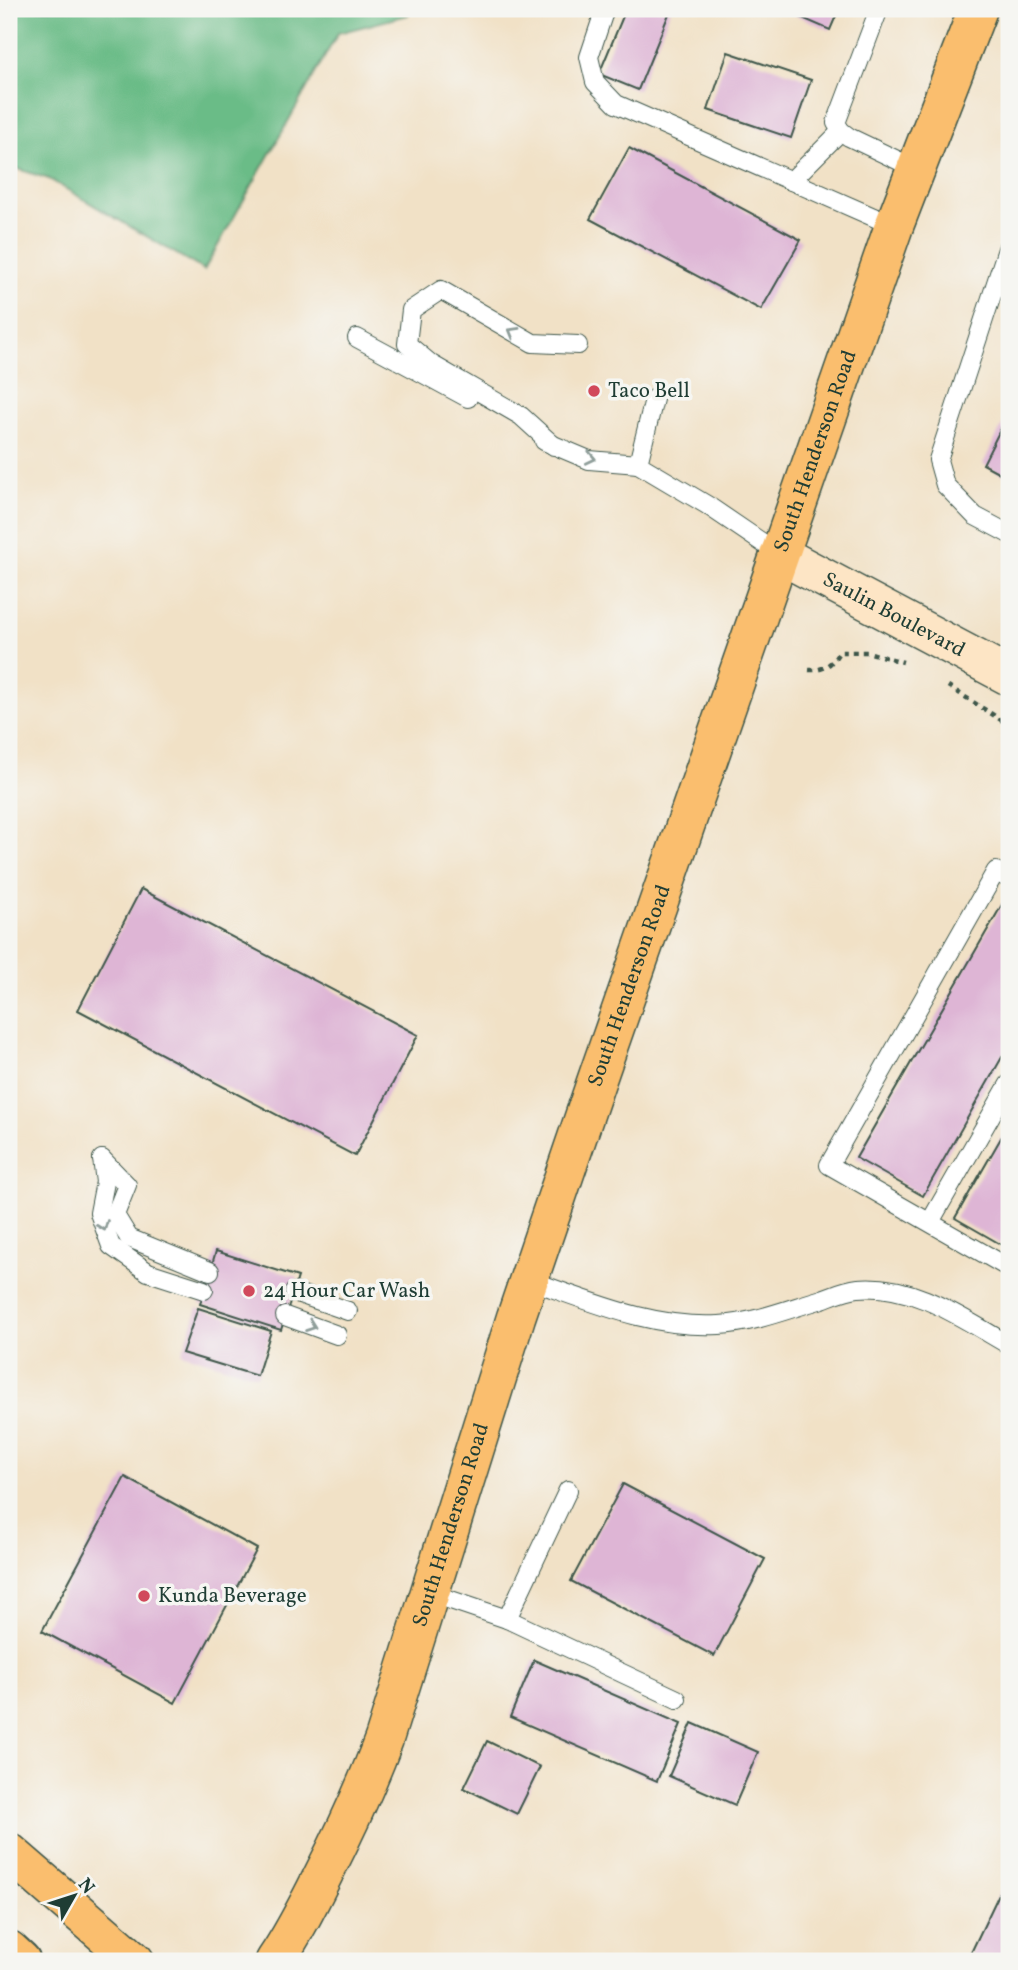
<svg xmlns="http://www.w3.org/2000/svg" width="1018" height="1970" viewBox="0 0 1018 1970" font-family="Vollkorn,serif">
<rect width="100%" height="100%" fill="#f6f6f2"/>
<filter id="ink" filterUnits="userSpaceOnUse"><feTurbulence type="fractalNoise" baseFrequency=".0143" numOctaves="2"/><feDisplacementMap in="SourceGraphic" scale="14" xChannelSelector="R" yChannelSelector="G"/><feConvolveMatrix kernelMatrix="1 2 1 2 8 2 1 2 1" color-interpolation-filters="sRGB"/></filter>
<filter id="wash" filterUnits="userSpaceOnUse"><feTurbulence type="fractalNoise" baseFrequency=".00686" numOctaves="4" result="noise"/><feDisplacementMap in="SourceGraphic" scale="28" xChannelSelector="R" yChannelSelector="G"/><feGaussianBlur stdDeviation="1.57" result="paint"/><feColorMatrix in="noise" values="0 0 0 0 0 0 0 0 0 0 0 0 0 0 0 0 0 1.4 0 .05"/><feComposite in="paint" operator="in"/></filter>
<g filter="url(#wash)">
<rect width="100%" height="100%" fill="#f1e1c6"/>
<!-- forest -->
<path fill="#6bbc87" stroke="#457c5e" stroke-width="2" d="M9,9H410L408,15L338,33L204,270L49,179L9,166Z"/>
<g id="blocks">
<!-- building -->
<g fill="#deb5d5">
<path d="M626,9H671L638,90L599,74Z"/>
<path d="M787,9H839L830,30L786,11Z"/>
<path d="M728,52L811,80L791,138L708,110Z"/>
<path d="M629,148L801,240L761,310L590,219Z"/>
<path d="M1009,412V478L983,464Z"/>
<path d="M141,889L418,1035L355,1156L78,1010Z"/>
<path d="M1003,903L1009,907V1045L923,1196L856,1158Z"/>
<path d="M1009,1124V1249L955,1218Z"/>
<path d="M216,1251L298,1277L281,1330L200,1304Z"/>
<path d="M198,1308L271,1331L257,1376L182,1353Z"/>
<path d="M125,1477L257,1549L175,1703L42,1631Z"/>
<path d="M623,1484L765,1559L714,1656L571,1581Z"/>
<path d="M534,1660L681,1724L657,1781L510,1717Z"/>
<path d="M692,1723L758,1752L735,1805L669,1776Z"/>
<path d="M487,1741L540,1767L517,1814L464,1788Z"/>
<path d="M1009,1873V1961H967Z"/>
</g>
</g>
</g>
<g filter="url(#ink)">
<use href="#blocks" fill-opacity="0" stroke="#3e564a" stroke-width="2"/>
<g fill="none" stroke-linecap="round" stroke-linejoin="round">
<defs>
<g id="lane">
<path d="M605,9L589,57L595,82L616,104L894,226"/>
<path d="M879,9L836,123L841,131L849,137L916,169"/>
<path d="M791,181L841,131"/>
<path d="M1009,243L938,460L945,485L975,516L1009,534"/>
<path d="M357,338L468,398"/>
<path d="M654,399L638,464L707,505L779,554"/>
<path d="M544,441L589,460L638,464"/>
<path d="M554,446L521,416L431,364L407,344L411,310L441,290L533,343L578,345"/>
<path d="M1009,879L996,871L829,1165L1009,1268"/>
<path d="M102,1159L105,1182L99,1213L111,1246L148,1272L204,1290"/>
<path d="M102,1159L127,1185L115,1215L129,1238L210,1271"/>
<path d="M930,1222L1009,1084"/>
<path d="M529,1280C590,1301 653,1329 719,1325C754,1323 788,1309 822,1299C833,1295 846,1289 858,1288C914,1283 963,1319 1009,1345"/>
<path d="M294,1292L348,1311"/>
<path d="M285,1316L337,1335"/>
<path d="M430,1593L507,1619L568,1490"/>
<path d="M507,1619L677,1699"/>
</g>
<g id="secondary">
<path id="s1" d="M779,554L1009,676"/>
</g>
<g id="primary">
<path id="s2" d="M275,1961C293,1935 308,1905 322,1877C345,1832 366,1787 384,1739L516,1317L596,1082L894,226L978,9"/>
</g>
<g id="highway">
<path d="M9,1852L135,1961"/>
<path d="M9,1950L21,1961"/>
</g>
</defs>
<!-- lane casing -->
<use href="#lane" stroke="#3e564a" stroke-width="20"/>
<!-- secondary casing -->
<use href="#secondary" stroke="#3e564a" stroke-width="41"/>
<!-- primary casing -->
<use href="#primary" stroke="#3e564a" stroke-width="41"/>
<!-- highway casing -->
<use href="#highway" stroke="#3e564a" stroke-width="41"/>
<!-- path -->
<g stroke="#3e564a" stroke-width="4.5" stroke-dasharray="5 5" stroke-linecap="butt">
<path d="M809,670C824,671 832,664 839,652H867L903,662"/>
<path d="M948,686L1009,725"/>
</g>
<!-- lane -->
<use href="#lane" stroke="#fff" stroke-width="18"/>
<!-- secondary -->
<use href="#secondary" stroke="#fde5c5" stroke-width="38"/>
<!-- primary -->
<use href="#primary" stroke="#fabe6e" stroke-width="38"/>
<!-- highway -->
<use href="#highway" stroke="#fabe6e" stroke-width="38"/>
</g>
<!-- one-way arrows -->
<defs><path id="oneway-chevron" d="M-2-3.5L2.5 0L-2 3.5" fill="none" stroke-width="1.6" stroke-linecap="round" stroke-linejoin="round" transform="scale(1.75)"/></defs>
<g stroke="#8f9e9a">
<use href="#oneway-chevron" transform="translate(513 332) rotate(-150)"/>
<use href="#oneway-chevron" transform="translate(591 458) rotate(12)"/>
<use href="#oneway-chevron" transform="translate(103 1226) rotate(69)"/>
<use href="#oneway-chevron" transform="translate(311 1326) rotate(20)"/>
</g>
</g>
<!-- markers -->
<g fill="#d1495b" stroke="#f6f6f2" stroke-width="2.5">
<circle cx="594" cy="391" r="7"/>
<circle cx="249" cy="1291" r="7"/>
<circle cx="144" cy="1596" r="7"/>
</g>
<g text-anchor="middle" dominant-baseline="central" stroke-width="7" stroke-linejoin="round" paint-order="stroke">
<!-- poi labels -->
<g font-size="21" fill="#1f3d34" stroke="#f6f6f2" text-anchor="start">
<text x="608" y="391">Taco Bell</text>
<text x="263" y="1291">24 Hour Car Wash</text>
<text x="158" y="1596">Kunda Beverage</text>
</g>
<!-- street labels -->
<g font-size="21" fill="#1f3d34" stroke="#f6f6f2">
<text stroke="none"><textPath href="#s2" startOffset="1606">South Henderson Road</textPath></text>
<text stroke="none"><textPath href="#s1" startOffset="130">Saulin Boulevard</textPath></text>
<text stroke="none"><textPath href="#s2" startOffset="1040">South Henderson Road</textPath></text>
<text stroke="none"><textPath href="#s2" startOffset="472">South Henderson Road</textPath></text>
</g>
</g>
<!-- margin -->
<rect width="1018" height="1970" fill="none" stroke="#f6f6f2" stroke-width="35"/>
<!-- north arrow -->
<g transform="translate(74 1896) rotate(51)" stroke="#f6f6f2" stroke-width="5" paint-order="stroke">
<path d="M0-5L12 26L0 18L-12 26Z" fill="#1f3d34"/>
<text y="-10" font-size="19" font-weight="bold" text-anchor="middle" fill="#1f3d34">N</text>
</g>
</svg>
